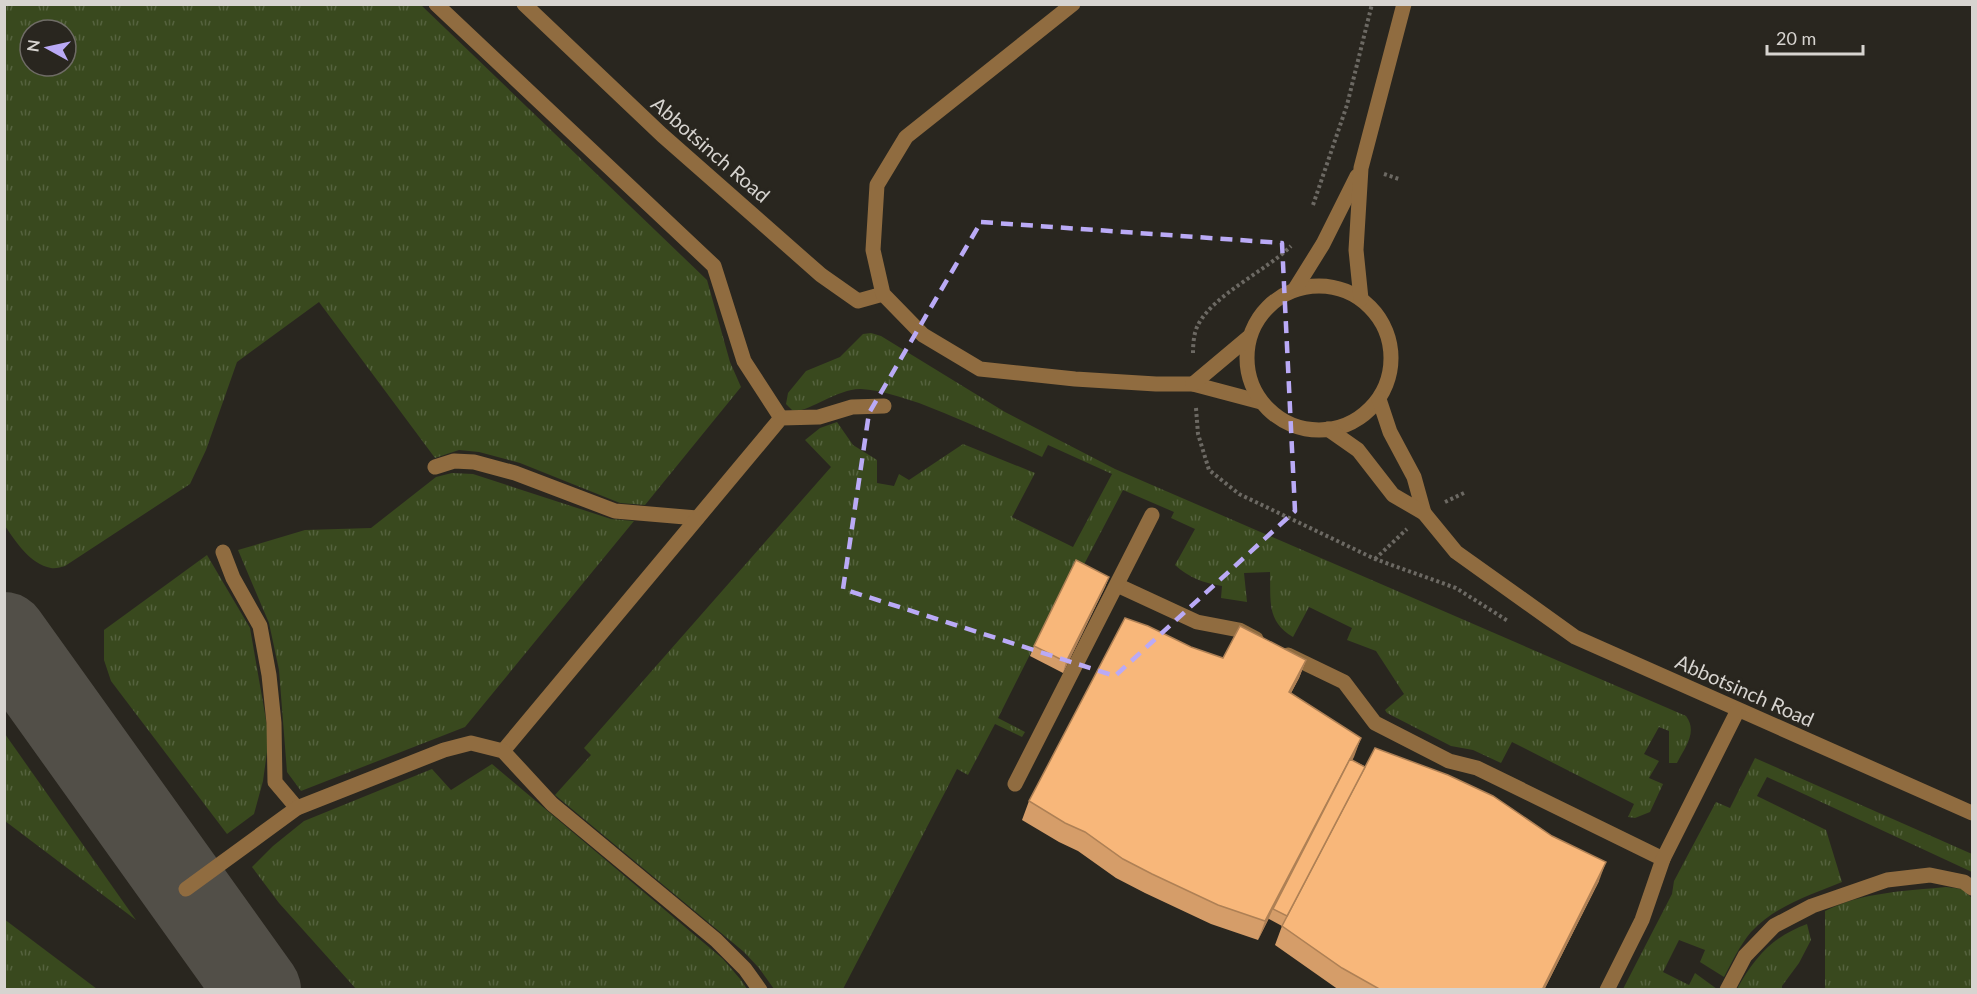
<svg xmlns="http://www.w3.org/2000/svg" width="1977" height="994" viewBox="0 0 1977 994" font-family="Lato,sans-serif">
<defs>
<pattern id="grass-tufts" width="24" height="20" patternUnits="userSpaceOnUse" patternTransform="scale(1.5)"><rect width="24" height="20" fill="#39491e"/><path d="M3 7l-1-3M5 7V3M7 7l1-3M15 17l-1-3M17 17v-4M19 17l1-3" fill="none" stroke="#55623e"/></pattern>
</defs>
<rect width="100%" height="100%" fill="#29261f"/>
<!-- grass -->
<g fill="url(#grass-tufts)" fill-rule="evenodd">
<path d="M4,5H421L707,280L730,362L741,387L645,505L620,503L520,463L479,452L459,450L435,458L319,302L237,362L206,450L190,484L65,566C61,567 55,569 51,568C30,564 16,542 5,526ZM30,30H66V66H30Z"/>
<path d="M871,333L881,336L1005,412L1115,469L1686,716C1698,732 1685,747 1677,763H1669V731L1659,727L1644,754L1659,761L1649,778L1663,784L1650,812L1635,818L1628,817L1634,804L1512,742L1501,763L1473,750L1451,746L1387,713L1385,710L1404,694L1376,651L1347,640L1352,628L1309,607L1293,637C1266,621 1271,600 1270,572L1244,573L1247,602L1221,598L1222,586C1204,583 1189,578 1175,565L1195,529L1171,518L1174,512L1123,490L1079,574L1072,571L998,718L1025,732L1022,737L995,724L968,775L957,769L843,989H774L759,968L744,952L555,795L591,755L584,748L831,467L805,440L820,428L837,422L853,445L877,460V483L894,486L899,474L909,480L963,444L1035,473L1012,517L1073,547L1112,474L1048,445L1042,457C1002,438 961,419 919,403C900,397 881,390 861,389C837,388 806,415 792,410L786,404L788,393L806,371L840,357L863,334Z"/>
<path d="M452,473L473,474L611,519L634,521L465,727L301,791L287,772L279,670L269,623L238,550L305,530L371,528L436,477Z"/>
<path d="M207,555L250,628L269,737L263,781L254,814L227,834L111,681L104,660V630Z"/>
<path d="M4,734H5L136,920L5,821Z"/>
<path d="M1755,758L1972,854V872L1767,777L1757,796L1826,830L1842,882C1810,895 1775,906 1751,932C1740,945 1732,962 1724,977L1700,962L1705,950L1679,940L1663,972L1689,985L1695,973L1717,989H1623L1672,894L1674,881L1716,802L1730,808Z"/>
<path d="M492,764L723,959L741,980L747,989H356L279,903L252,867L273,846L304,821L432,769L451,790Z"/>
<path d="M1946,887L1962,889L1972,898V989H1825V911C1862,892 1906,891 1946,887Z"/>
<path d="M4,919L97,989H5Z"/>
<path d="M1807,924L1811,940L1799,963L1782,986V989H1737C1755,957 1772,937 1807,924Z"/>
</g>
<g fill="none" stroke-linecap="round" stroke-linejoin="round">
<!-- taxiway -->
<path stroke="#524f48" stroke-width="86" d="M4,635L258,990"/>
<!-- path -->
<g stroke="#6c6963" stroke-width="4" stroke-dasharray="3 3" stroke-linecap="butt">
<path d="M1384,174L1399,179"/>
<path d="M1313,205L1347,105L1372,4"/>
<path d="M1193,353C1193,344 1194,332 1198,325C1213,295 1267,270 1291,246"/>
<path d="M1196,408L1198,434L1209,470L1239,494L1375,559L1456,588L1508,621"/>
<path d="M1445,502L1466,492"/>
<path d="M1375,559L1407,529"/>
</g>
<!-- minor -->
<g stroke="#906c40" stroke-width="15">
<path d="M436,4L714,266L744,361L781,418"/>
<path d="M524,4L662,135L821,275L858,301L883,294"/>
<path d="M1073,4L906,137L877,185L873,250L883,294L923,335L980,369L1075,379L1156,384H1193L1261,402"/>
<circle cx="1319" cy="358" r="72"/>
<path d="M1295,289L1323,244L1357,176"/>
<path d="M1361,299L1356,250L1361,168L1404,4"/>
<path d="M1193,384L1249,337"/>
<path d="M1379,399L1390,432L1414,477L1424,513"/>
<path d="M1328,429L1358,450L1393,495L1424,513L1456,552L1575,637L1972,813"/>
<path d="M435,467L454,461L474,462L515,473L615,511L697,518"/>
<path d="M223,552L233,578L260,626L269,675L274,723L275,782L297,808"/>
<path d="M1117,585L1197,622L1239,630L1256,639"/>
<path d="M1288,655L1344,682L1375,723L1449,761L1477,768L1663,859"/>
<path d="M503,751L781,418L819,417L852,407L884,406"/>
<path d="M1015,784L1152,515"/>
<path d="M186,889L297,808L444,750L471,743L503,751L552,804L716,940L745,969L760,990"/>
<path d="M1607,990L1642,920L1663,859L1738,710"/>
<path d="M1727,990L1745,956L1774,926L1812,906L1887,880L1930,875L1964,882L1972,888"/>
</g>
</g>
<!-- wall -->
<g fill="#d59d69">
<path d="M1109,577L1105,587L1063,673L1030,656L1034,646Z"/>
<path d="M1191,647L1223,658L1306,660L1299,678L1291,693L1361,738L1352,760L1599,881L1544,990H1339L1275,945L1282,926L1269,919V918L1258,940L1211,924L1145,893L1116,878L1078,851L1059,842L1022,820L1029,801Z"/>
</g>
<!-- shaded-wall -->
<g fill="#ae8055">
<path d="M1109,577L1105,587L1063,673L1066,662Z"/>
<path d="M1306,660L1299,678L1282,710L1289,692Z"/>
<path d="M1361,738L1354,757L1274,909H1273L1269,918L1258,940L1265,921Z"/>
<path d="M1606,862L1599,881L1544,990H1542Z"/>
</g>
<!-- building -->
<g fill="#f8b77a" stroke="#ae8055" stroke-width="1.5">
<path d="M1076,560L1109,577L1066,662L1034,646Z"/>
<path d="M1125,618L1148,626L1191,647L1223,658L1240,626L1306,660L1289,692L1361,738L1265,921L1218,905L1152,874L1123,859L1085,832L1065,823L1029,801Z"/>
<path d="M1375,748L1448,775L1493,796L1552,836L1606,862L1542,990H1381L1342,968L1282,926Z"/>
<path d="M1350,759L1365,767L1287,916L1273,909Z"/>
</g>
<!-- marked area -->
<path fill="none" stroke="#baaaf6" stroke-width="4.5" stroke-dasharray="12 8" stroke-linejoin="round" d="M981,222L1282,243L1295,511L1115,676L843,589L869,413Z"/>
<g text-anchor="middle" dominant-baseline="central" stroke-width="6" stroke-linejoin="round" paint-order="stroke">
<!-- street labels -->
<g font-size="20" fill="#d7d4d0" stroke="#29261f">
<text transform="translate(711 149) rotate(41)">Abbotsinch Road</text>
<text transform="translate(1745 690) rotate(24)">Abbotsinch Road</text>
</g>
</g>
<!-- border -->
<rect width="1977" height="994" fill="none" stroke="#d7d4d0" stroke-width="12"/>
<!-- north arrow -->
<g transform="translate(48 48) rotate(278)"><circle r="28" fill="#29261f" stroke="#6f6c66" stroke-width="1.5"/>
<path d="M0-4.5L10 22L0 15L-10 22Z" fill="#baaaf6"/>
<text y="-9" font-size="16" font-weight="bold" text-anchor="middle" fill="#d7d4d0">N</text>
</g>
<!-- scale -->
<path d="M1767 45v9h96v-9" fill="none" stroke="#d7d4d0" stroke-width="3"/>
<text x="1776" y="45" font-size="18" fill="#d7d4d0" stroke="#29261f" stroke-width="4.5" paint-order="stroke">20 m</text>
</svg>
